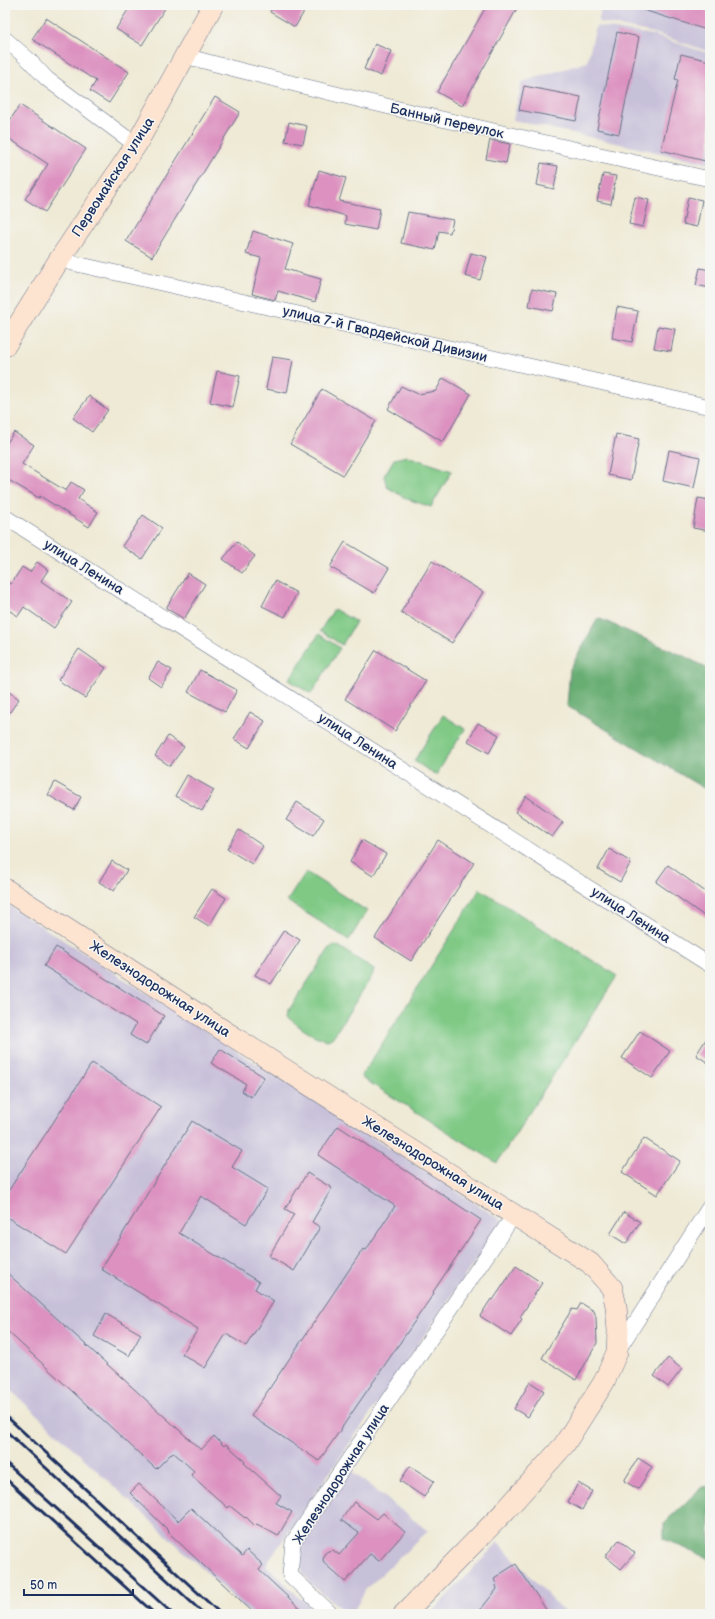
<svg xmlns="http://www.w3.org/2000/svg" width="715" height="1619" viewBox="0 0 715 1619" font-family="'Balsamiq Sans',sans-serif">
<rect width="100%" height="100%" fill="#f6f6f2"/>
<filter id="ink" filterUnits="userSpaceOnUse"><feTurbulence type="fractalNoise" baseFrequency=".025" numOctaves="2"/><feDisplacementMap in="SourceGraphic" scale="8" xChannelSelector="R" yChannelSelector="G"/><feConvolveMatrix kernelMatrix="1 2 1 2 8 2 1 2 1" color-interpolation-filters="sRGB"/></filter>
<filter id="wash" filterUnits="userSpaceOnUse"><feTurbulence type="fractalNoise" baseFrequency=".012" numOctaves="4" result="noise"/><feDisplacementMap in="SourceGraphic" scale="16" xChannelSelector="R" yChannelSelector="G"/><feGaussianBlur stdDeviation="0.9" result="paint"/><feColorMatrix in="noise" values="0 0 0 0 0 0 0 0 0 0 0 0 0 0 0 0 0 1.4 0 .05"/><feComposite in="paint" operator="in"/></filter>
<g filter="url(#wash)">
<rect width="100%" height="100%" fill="#efead5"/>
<!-- industrial -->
<g fill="#c7c0d9">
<path d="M602,5H710V52L654,33L598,22Z"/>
<path d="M596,26L653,35L710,54V164L513,120L522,82L587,62Z"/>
<path d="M5,903L503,1221L266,1565L317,1614H251L5,1385Z"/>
<path d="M351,1471L428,1531L366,1589L352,1614H348L312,1585L303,1573L300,1564L302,1545Z"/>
<path d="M498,1542L566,1614H430Z"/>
</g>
<!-- green -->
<g fill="#7fc985" stroke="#4d7c72">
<path d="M407,456L452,471L431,507L407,499L387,487L384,476L394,459Z"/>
<path d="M334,609L356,622L342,645L320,631Z"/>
<path d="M319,634L340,648L311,694L289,680Z"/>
<path d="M443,715L465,729L436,775L414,761Z"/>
<path d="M306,872L367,911L349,940L287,901Z"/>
<path d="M480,889L617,976L497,1163L361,1077Z"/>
<path d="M334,945L340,947L374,970L372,976L333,1037L328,1040C315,1038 297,1027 288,1016L289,1010L329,949Z"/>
</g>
<!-- forest -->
<g fill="#67ad72" stroke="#416e68">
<path d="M598,618L686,657L710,670V792L567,706L570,669Z"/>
<path d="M710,1486V1561L707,1558L664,1539V1523L702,1487Z"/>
</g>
<g id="blocks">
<!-- building -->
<g fill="#dc91c0">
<path d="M131,5H167L142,45L116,29Z"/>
<path d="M274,5H308L295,27L270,12Z"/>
<path d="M487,5H519L462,106L437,92Z"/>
<path d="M637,5H710V31L637,8Z"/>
<path d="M46,18L129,72L109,103L90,91L96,81L32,39Z"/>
<path d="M617,32L639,37L619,134L597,129Z"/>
<path d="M375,44L391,51L381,76L364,69Z"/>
<path d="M681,54L710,61V142L705,161L661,150L678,80L675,79Z"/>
<path d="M524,86L581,97L576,121L519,110Z"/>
<path d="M215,97L240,112L152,257L126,241Z"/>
<path d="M20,105L86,149L45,212L25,199L48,164L5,136V128Z"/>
<path d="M289,122L307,126L303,144L285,141Z"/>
<path d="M490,140L510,144L506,163L486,159Z"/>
<path d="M541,163L558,166L554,189L537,185Z"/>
<path d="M319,170L346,178L339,201L380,209L376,230L345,224L346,216L309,205Z"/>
<path d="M603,174L616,176L611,204L597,201Z"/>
<path d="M635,197L649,200L643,227L629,224Z"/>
<path d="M688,197L702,200L697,227L683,224Z"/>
<path d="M408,212L453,220L450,233L439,231L435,250L401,243Z"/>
<path d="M253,231L293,244L285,269L321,279L315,302L278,291L275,300L252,294L261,258L246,254Z"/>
<path d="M471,253L487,257L480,280L465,276Z"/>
<path d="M700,268L710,270V288L696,285Z"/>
<path d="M532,289L557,294L553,311L529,306Z"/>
<path d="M617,307L638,311L632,342L612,338Z"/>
<path d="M658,326L675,329L671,351L654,348Z"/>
<path d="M272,357L293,360L287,393L266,389Z"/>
<path d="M217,371L240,376L233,407L210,402Z"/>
<path d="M443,378L471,394L443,442L388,409L401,386L418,394L436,391Z"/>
<path d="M322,389L376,421L343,475L290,444Z"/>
<path d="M89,396L108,410L92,432L73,418Z"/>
<path d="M14,432L34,445L22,464L66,491L71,482L84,490L78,499L98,512L89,527L40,496L39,498L5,478V446Z"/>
<path d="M616,434L639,439L631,480L608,475Z"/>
<path d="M669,450L700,457L694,488L663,481Z"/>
<path d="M698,498L710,500V531L693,528Z"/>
<path d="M143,515L162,528L142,559L122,546Z"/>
<path d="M237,542L255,556L242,573L223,559Z"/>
<path d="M345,542L389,568L374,593L330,567Z"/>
<path d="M432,561L483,592L452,643L401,612Z"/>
<path d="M37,562L48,570L41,581L72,602L54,628L24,607L18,616L5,608V581L11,584L22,567L30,572Z"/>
<path d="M188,573L205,584L184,619L166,608Z"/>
<path d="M275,581L297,593L285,617L262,606Z"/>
<path d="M79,649L106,668L85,698L58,680Z"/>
<path d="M376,650L426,681L395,731L345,699Z"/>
<path d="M158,662L172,670L161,687L148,678Z"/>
<path d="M200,670L237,690L225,712L188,692Z"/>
<path d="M5,689L19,699L5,719Z"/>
<path d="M250,712L265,721L249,748L234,739Z"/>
<path d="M478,723L499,735L489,753L468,741Z"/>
<path d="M168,736L184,747L170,766L155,756Z"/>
<path d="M187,775L214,790L202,811L175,796Z"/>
<path d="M55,782L81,797L74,810L48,795Z"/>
<path d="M526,796L563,822L552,837L515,812Z"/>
<path d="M297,802L324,819L313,836L286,820Z"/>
<path d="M239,830L263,846L252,864L227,849Z"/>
<path d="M362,840L386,854L373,876L350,862Z"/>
<path d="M438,840L474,863L411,961L375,938Z"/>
<path d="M609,849L631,862L620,882L598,869Z"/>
<path d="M112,861L127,870L114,891L99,882Z"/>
<path d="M668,865L710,895V920L656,882Z"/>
<path d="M212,889L226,898L209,926L194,917Z"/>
<path d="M284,930L300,940L271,984L255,975Z"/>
<path d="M56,947L164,1016L146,1045L130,1035L136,1024L44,966Z"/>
<path d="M640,1031L670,1051L652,1078L622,1058Z"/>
<path d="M710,1033V1064L696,1055Z"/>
<path d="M220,1049L264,1077L251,1097L242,1091L246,1084L211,1063Z"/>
<path d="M92,1063L161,1107L66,1254L5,1216V1196Z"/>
<path d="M192,1121L242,1151L232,1167L268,1189L246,1224L201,1196L179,1233L259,1282L255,1289L274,1301L246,1346L226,1334L205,1368L182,1354L198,1329L101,1269Z"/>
<path d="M338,1126L481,1220L433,1292L434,1293L319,1461L251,1416L363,1249L366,1250L395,1206L318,1155Z"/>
<path d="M644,1138L680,1161L657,1195L622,1172Z"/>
<path d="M307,1173L332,1188L312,1222L320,1227L294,1271L269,1256L294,1214L285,1209Z"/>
<path d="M624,1212L640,1222L626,1244L610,1234Z"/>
<path d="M516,1266L542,1283L520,1317L522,1319L511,1336L480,1316L491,1299L493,1300Z"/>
<path d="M5,1271L201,1450L214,1436L224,1446L226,1444L245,1461L244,1463L281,1496L276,1503L292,1512L278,1536L257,1524L255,1526L246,1517L245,1518L230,1506L228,1508L191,1475L194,1471L173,1452L156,1469L5,1329Z"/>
<path d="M581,1303L594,1311L596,1317L597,1343L576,1380L542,1358L572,1309L577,1310Z"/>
<path d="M106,1314L141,1334L129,1356L94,1336Z"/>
<path d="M668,1358L682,1369L668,1387L654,1376Z"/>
<path d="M530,1382L544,1391L528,1417L514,1409Z"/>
<path d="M638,1458L652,1467L638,1489L624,1481Z"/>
<path d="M410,1466L434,1481L424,1497L400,1481Z"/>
<path d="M578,1483L592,1491L582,1510L568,1502Z"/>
<path d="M139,1484L178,1521L191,1508L242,1556L247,1550L263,1565L259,1570L306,1614H255L168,1532L169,1531L130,1493Z"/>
<path d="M354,1502L377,1519L383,1513L405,1532L379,1561L370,1554L345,1582L325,1564L323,1560L324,1554L328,1551L333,1550L339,1555L359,1533L341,1520Z"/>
<path d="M619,1540L635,1553L621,1569L605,1556Z"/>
<path d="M516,1564L549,1614H477L497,1589L494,1578Z"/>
</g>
</g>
</g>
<g filter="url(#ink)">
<use href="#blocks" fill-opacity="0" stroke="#657088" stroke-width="1"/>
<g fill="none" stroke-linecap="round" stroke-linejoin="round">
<defs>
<g id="street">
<path d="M5,39L29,60L47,79L136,145"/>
<path d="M185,56C359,102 534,141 710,179"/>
<path d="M59,260L710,407"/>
<path d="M5,517L710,965"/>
<path d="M618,1350L710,1206"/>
<path d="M331,1614L290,1575L293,1542L514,1215"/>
</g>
<g id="secondary">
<path d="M5,346L59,260L136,145L213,5"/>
<path d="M5,889L218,1027L590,1263L612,1288L616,1306L618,1331L617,1352L604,1382L564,1445L505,1511L404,1614"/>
</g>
</defs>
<!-- street casing -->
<use href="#street" stroke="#657088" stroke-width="16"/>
<!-- secondary casing -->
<use href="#secondary" stroke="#657088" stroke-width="22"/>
<!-- street -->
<use href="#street" stroke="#fff" stroke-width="15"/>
<!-- secondary -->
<use href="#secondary" stroke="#fde4d1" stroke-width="21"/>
<!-- rail -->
<g stroke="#1b2f5e" stroke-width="3">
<path d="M5,1415L221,1614"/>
<path d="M5,1430L204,1614"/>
<path d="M5,1462L173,1614"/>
<path d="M5,1478L155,1614"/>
</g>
</g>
</g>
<g text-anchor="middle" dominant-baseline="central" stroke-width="3" stroke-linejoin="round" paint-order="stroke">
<!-- street labels -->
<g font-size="14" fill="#1b2f5e" stroke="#f6f6f2">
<text transform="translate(447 121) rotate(13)">Банный переулок</text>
<text transform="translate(113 177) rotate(-57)">Первомайская улица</text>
<text transform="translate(385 334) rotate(13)">улица 7-й Гвардейской Дивизии</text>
<text transform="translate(84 567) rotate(32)">улица Ленина</text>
<text transform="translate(358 741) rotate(33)">улица Ленина</text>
<text transform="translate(631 915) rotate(33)">улица Ленина</text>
<text transform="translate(160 989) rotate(33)">Железнодорожная улица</text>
<text transform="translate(433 1163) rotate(32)">Железнодорожная улица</text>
<text transform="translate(341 1474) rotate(-57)">Железнодорожная улица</text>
</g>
</g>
<!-- margin -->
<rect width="715" height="1619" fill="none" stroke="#f6f6f2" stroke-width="20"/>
<!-- scale -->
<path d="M24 1589v6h109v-6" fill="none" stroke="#1b2f5e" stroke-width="2"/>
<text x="30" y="1589" font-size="12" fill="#1b2f5e" stroke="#f6f6f2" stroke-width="3" paint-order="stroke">50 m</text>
</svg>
